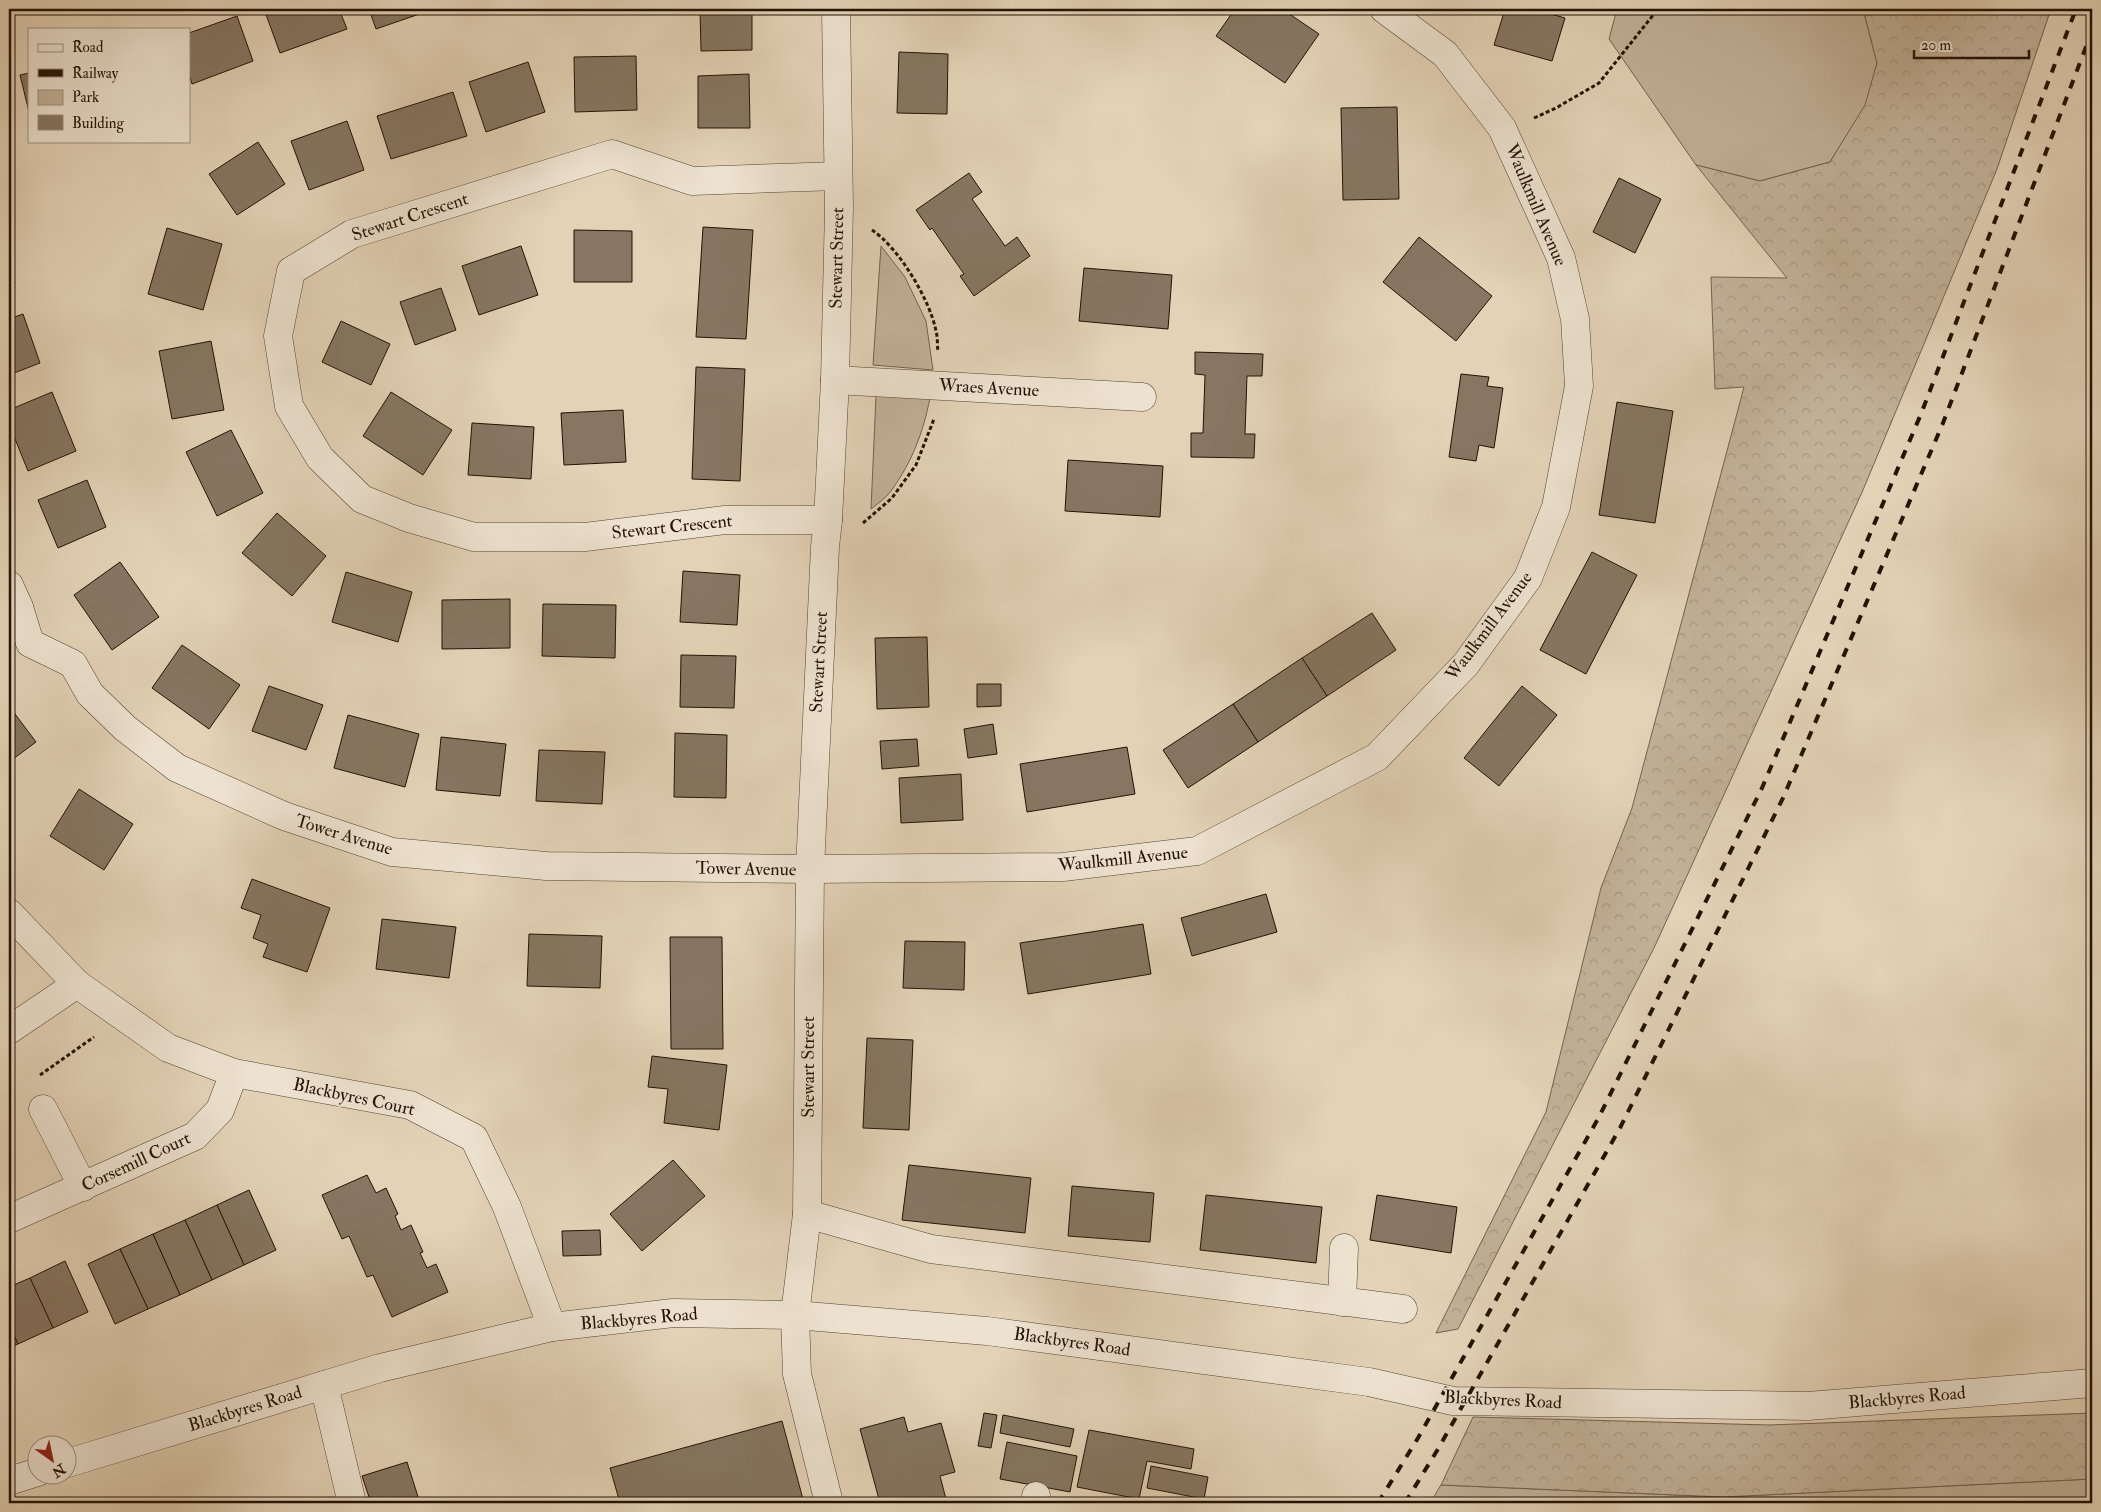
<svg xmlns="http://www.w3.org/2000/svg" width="2101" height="1512" viewBox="0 0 2101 1512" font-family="'IM FELL Double Pica',serif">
<defs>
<pattern id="forest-crowns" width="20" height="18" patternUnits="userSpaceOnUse" patternTransform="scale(1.25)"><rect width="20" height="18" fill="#c2b198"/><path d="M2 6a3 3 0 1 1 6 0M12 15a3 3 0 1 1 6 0" fill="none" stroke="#a69782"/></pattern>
</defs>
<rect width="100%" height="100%" fill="#e3d2b6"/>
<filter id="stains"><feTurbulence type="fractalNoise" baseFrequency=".004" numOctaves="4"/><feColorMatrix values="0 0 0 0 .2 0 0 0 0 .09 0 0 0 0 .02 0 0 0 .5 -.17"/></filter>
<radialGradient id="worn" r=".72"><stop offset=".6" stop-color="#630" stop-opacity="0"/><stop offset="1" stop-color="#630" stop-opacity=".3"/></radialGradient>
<!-- green -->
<g fill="#c2b198" stroke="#72624f">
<path d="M1617,9H1863L1877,63L1866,105L1830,162L1760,181L1696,165L1609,39Z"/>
<path d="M881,246L905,277L926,321L933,370L873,365Z"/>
<path d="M876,396L930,398C923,433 912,462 891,491C886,498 877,504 871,509Z"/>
<path d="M2092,1479V1503H1430L1441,1485L1723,1497Z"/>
</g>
<!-- forest -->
<g fill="url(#forest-crowns)" stroke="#72624f">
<path d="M1863,9H2051L1997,169L1863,490L1654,948L1458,1329L1436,1333L1546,1112L1601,888L1632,808L1744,387L1715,389L1711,277L1787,278L1696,165L1760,181L1830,162L1865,105L1877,63Z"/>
<path d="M2092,1413V1479L1723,1497L1441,1485L1473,1417L1769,1425Z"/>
</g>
<!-- building -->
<g fill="#867662" stroke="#221206">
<path d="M264,9H339L347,29L280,53Z"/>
<path d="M369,9H434L376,29Z"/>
<path d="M700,9H752V50L701,51Z"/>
<path d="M1235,9H1282L1319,34L1285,83L1216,36Z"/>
<path d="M1505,9H1534L1565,18L1552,61L1494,45Z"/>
<path d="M237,16L253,61L192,84L189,74V33Z"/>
<path d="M899,52L948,54L947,114L897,113Z"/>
<path d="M636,56L637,110L575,112L574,57Z"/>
<path d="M528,62L545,112L486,132L469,82Z"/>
<path d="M29,73V112L20,75Z"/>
<path d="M749,74L750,128H698V76Z"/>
<path d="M453,92L467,136L391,159L377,116Z"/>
<path d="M1397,107L1399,199L1343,200L1341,108Z"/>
<path d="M347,121L364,170L309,190L291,141Z"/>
<path d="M258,142L285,184L237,215L209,174Z"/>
<path d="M969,173L982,192L972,199L1005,246L1017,237L1030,256L974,296L960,276L964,274L932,228L930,230L916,210Z"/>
<path d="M1619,178L1661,199L1635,253L1593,232Z"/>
<path d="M703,227L753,230L746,339L696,337Z"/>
<path d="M167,228L222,244L203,310L148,294Z"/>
<path d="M574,230L632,231V282H574Z"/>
<path d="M1419,237L1492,296L1456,341L1383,282Z"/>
<path d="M521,246L538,295L479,315L462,266Z"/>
<path d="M9,260L15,283L9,285Z"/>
<path d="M1084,268L1172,275L1168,329L1079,321Z"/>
<path d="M441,288L456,330L415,345L400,302Z"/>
<path d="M23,314L40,363L9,375V319Z"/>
<path d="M341,321L390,344L371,385L322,362Z"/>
<path d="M211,341L224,410L172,419L159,351Z"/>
<path d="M1195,352L1263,354L1262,376H1247L1245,434H1255L1254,458L1191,457V433H1203L1205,375L1195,374Z"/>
<path d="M696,367L745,369L740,481L692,479Z"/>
<path d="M1461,374L1489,377L1487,386L1503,388L1494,448L1479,445L1476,461L1449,457Z"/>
<path d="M52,392L76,451L28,471L9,424V410Z"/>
<path d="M391,392L452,430L423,475L363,436Z"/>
<path d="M1617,402L1673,411L1655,523L1599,515Z"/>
<path d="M623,410L626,462L564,465L561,413Z"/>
<path d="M472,423L534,427L531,479L468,475Z"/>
<path d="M231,430L263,493L217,516L186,452Z"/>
<path d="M1068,460L1163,466L1160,517L1065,511Z"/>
<path d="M87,480L106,527L58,548L38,500Z"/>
<path d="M277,513L326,556L292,596L242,553Z"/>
<path d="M1592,552L1637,575L1586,674L1540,650Z"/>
<path d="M120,562L159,617L112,650L74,595Z"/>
<path d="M683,571L740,575L737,625L680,622Z"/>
<path d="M346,572L412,592L398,642L332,622Z"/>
<path d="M510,599V648L442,649V600Z"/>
<path d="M543,604L616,605L615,658L542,656Z"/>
<path d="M1372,613L1396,650L1327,696L1302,658Z"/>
<path d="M927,637L929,707L877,709L875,638Z"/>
<path d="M182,645L240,685L209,729L152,688Z"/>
<path d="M681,655L736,656L734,708L680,707Z"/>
<path d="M1302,658L1327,696L1258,742L1233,704Z"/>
<path d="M977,684H1001V706L977,707Z"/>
<path d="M269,686L323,705L306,750L252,731Z"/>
<path d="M1522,686L1557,715L1499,786L1464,758Z"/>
<path d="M1233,704L1258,742L1188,788L1163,750Z"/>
<path d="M9,706L36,742L9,762Z"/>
<path d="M348,715L419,734L405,787L334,768Z"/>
<path d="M993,724L997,754L968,758L964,729Z"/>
<path d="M675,733L727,735L726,798L674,797Z"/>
<path d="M441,737L506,744L500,796L436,790Z"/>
<path d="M917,739L919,766L882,769L880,741Z"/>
<path d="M1127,747L1135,794L1027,812L1020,764Z"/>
<path d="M539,750L605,752L602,804L536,801Z"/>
<path d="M961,774L963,820L901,823L899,778Z"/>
<path d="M79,789L133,824L104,870L50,836Z"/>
<path d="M252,879L330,908L307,972L263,957L268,944L253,938L261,915L241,908Z"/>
<path d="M1266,894L1277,932L1192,956L1181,918Z"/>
<path d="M382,919L456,927L449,978L376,969Z"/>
<path d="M1143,924L1151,974L1028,994L1020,943Z"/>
<path d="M529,934L602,936L600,988L527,986Z"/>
<path d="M670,937H722L723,1049H671Z"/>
<path d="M905,941L965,942L964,990L903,988Z"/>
<path d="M867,1038L913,1040L909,1130L863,1128Z"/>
<path d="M652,1056L727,1065L719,1130L664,1123L668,1089L648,1087Z"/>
<path d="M673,1160L705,1196L642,1251L610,1214Z"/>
<path d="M909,1165L1031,1178L1025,1233L902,1220Z"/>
<path d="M367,1175L376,1193L386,1188L398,1214L395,1216L401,1230L411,1225L423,1252L420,1253L427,1268L436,1264L448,1292L392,1317L373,1275L367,1277L349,1236L342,1239L322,1195Z"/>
<path d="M1072,1186L1154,1193L1150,1242L1068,1236Z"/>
<path d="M249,1190L276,1250L244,1265L217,1205Z"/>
<path d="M1206,1195L1322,1207L1316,1263L1200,1250Z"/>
<path d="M1377,1195L1457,1207L1451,1253L1370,1240Z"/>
<path d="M217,1205L244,1265L212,1280L185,1220Z"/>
<path d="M185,1220L212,1280L180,1295L153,1234Z"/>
<path d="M600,1230L601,1255L563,1256L562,1231Z"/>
<path d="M153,1234L180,1295L148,1309L120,1249Z"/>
<path d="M120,1249L148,1309L115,1324L88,1264Z"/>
<path d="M65,1261L88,1312L53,1328L30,1278Z"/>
<path d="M30,1278L53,1328L18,1344L9,1325V1287Z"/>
<path d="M9,1325L18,1344L9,1348Z"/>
<path d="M984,1413L997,1415L991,1448L978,1446Z"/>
<path d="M1003,1415L1074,1429L1070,1447L1000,1433Z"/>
<path d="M904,1417L908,1432L941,1423L955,1472L940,1476L947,1503H880L860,1429Z"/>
<path d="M782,1421L804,1503H620L610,1468Z"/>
<path d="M1089,1430L1194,1449L1191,1469L1147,1461L1139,1499L1077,1487Z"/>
<path d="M1007,1442L1077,1456L1070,1492L1000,1479Z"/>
<path d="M407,1462L420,1503H371L362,1476Z"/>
<path d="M1151,1466L1208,1477L1204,1499L1147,1488Z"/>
</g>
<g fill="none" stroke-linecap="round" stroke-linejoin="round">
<defs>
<g id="minor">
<path d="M835,380L1142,397"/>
<path d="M828,520H725L585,537H474L409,518L362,499L320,458L289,406L278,336L291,271L352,234L612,154L692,181L838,176"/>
<path d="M9,585L19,607L30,643L73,664L90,694L125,728L177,768L284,816L392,852L546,866L810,869L1063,867L1197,851L1377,757L1466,664L1528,578L1556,507L1579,386L1575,319L1561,258L1502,128L1445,54L1384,9"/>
<path d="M9,913L77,984L168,1048L234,1073L410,1105L474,1138L507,1207L552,1327"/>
<path d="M9,1030L77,984"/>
<path d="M43,1109L83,1187"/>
<path d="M807,1214L931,1249L1403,1309"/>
<path d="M9,1219L195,1136L220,1110L234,1073"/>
<path d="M1342,1302L1344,1248"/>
<path d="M324,1385L352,1503"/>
<path d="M68,1463L380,1368L552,1327L673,1313L795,1315L987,1331L1369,1382L1453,1401L1808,1406L2092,1383"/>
<path d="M9,1481L38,1472"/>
<path d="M1036,1496L1037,1503"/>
<path d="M829,1503L797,1374L795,1315L807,1214L810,869L825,547L828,520L835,380L839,208L836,9"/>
</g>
</defs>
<!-- minor casing -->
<use href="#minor" stroke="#524232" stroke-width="29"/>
<!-- path -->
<g stroke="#221206" stroke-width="3" stroke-dasharray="4 2.5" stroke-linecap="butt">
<path d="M1534,118L1556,108L1599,83L1658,9"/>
<path d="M872,230C899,248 930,300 936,331C938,338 937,345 938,351"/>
<path d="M863,523L892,498L916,465L934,419"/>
<path d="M40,1075L94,1037"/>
</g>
<!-- minor -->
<use href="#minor" stroke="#ede2d0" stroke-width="28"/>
<!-- rail -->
<g stroke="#221206" stroke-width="4" stroke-dasharray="9 9" stroke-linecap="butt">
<path d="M1378,1503L1418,1438L1599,1117L1762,788L1921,414L2076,9"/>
<path d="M1405,1503L1438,1449L1620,1128L1783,798L1943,423L2092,31"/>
</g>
</g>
<g text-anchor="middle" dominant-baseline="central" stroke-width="4" stroke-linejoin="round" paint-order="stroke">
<!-- street labels -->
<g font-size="18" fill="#221206" stroke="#ede2d0">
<text transform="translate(1536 205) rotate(67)">Waulkmill Avenue</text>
<text transform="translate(410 217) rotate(-18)">Stewart Crescent</text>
<text transform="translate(837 258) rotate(-89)">Stewart Street</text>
<text transform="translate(989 388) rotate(3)">Wraes Avenue</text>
<text transform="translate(672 527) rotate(-6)">Stewart Crescent</text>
<text transform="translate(1489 626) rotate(-53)">Waulkmill Avenue</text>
<text transform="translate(819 662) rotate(-87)">Stewart Street</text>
<text transform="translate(344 835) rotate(17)">Tower Avenue</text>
<text transform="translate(1123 859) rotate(-6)">Waulkmill Avenue</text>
<text transform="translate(746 869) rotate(1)">Tower Avenue</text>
<text transform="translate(808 1067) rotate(-90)">Stewart Street</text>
<text transform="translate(354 1097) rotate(12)">Blackbyres Court</text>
<text transform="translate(136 1162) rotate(-25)">Corsemill Court</text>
<text transform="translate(639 1319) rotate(-5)">Blackbyres Road</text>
<text transform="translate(1072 1342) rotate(8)">Blackbyres Road</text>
<text transform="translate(1907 1398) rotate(-5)">Blackbyres Road</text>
<text transform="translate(1503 1400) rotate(3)">Blackbyres Road</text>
<text transform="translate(245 1409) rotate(-17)">Blackbyres Road</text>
</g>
</g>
<!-- margin -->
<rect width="2101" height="1512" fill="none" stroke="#e3d2b6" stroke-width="30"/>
<rect x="10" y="10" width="2081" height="1492" fill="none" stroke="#221206" stroke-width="2.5"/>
<rect x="15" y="15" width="2071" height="1482" fill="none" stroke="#221206"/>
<!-- legend -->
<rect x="28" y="28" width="162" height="115" fill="#ede2d0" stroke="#9c8f7f"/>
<rect x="38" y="44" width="25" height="8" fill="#ede2d0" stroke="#9c8f7f"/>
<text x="72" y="52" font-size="15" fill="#221206">Road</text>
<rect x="38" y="69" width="25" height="8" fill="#221206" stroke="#9c8f7f"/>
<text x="72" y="78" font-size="15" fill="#221206">Railway</text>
<rect x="38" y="90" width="25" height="15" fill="#c2b198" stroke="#9c8f7f"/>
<text x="72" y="102" font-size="15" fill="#221206">Park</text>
<rect x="38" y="115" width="25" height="15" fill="#867662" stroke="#9c8f7f"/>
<text x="72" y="128" font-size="15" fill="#221206">Building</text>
<!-- north arrow -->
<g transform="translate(52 1460) rotate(147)"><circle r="24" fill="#ede2d0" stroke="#9c8f7f"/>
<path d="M0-4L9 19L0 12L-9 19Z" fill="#8f2418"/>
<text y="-8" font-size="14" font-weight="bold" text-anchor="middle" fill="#221206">N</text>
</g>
<!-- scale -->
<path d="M1914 50v8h115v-8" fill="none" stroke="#221206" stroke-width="2.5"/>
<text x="1921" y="50" font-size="15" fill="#221206" stroke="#ede2d0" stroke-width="4" paint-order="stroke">20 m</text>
<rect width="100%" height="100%" filter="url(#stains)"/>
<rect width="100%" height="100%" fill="url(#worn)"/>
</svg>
